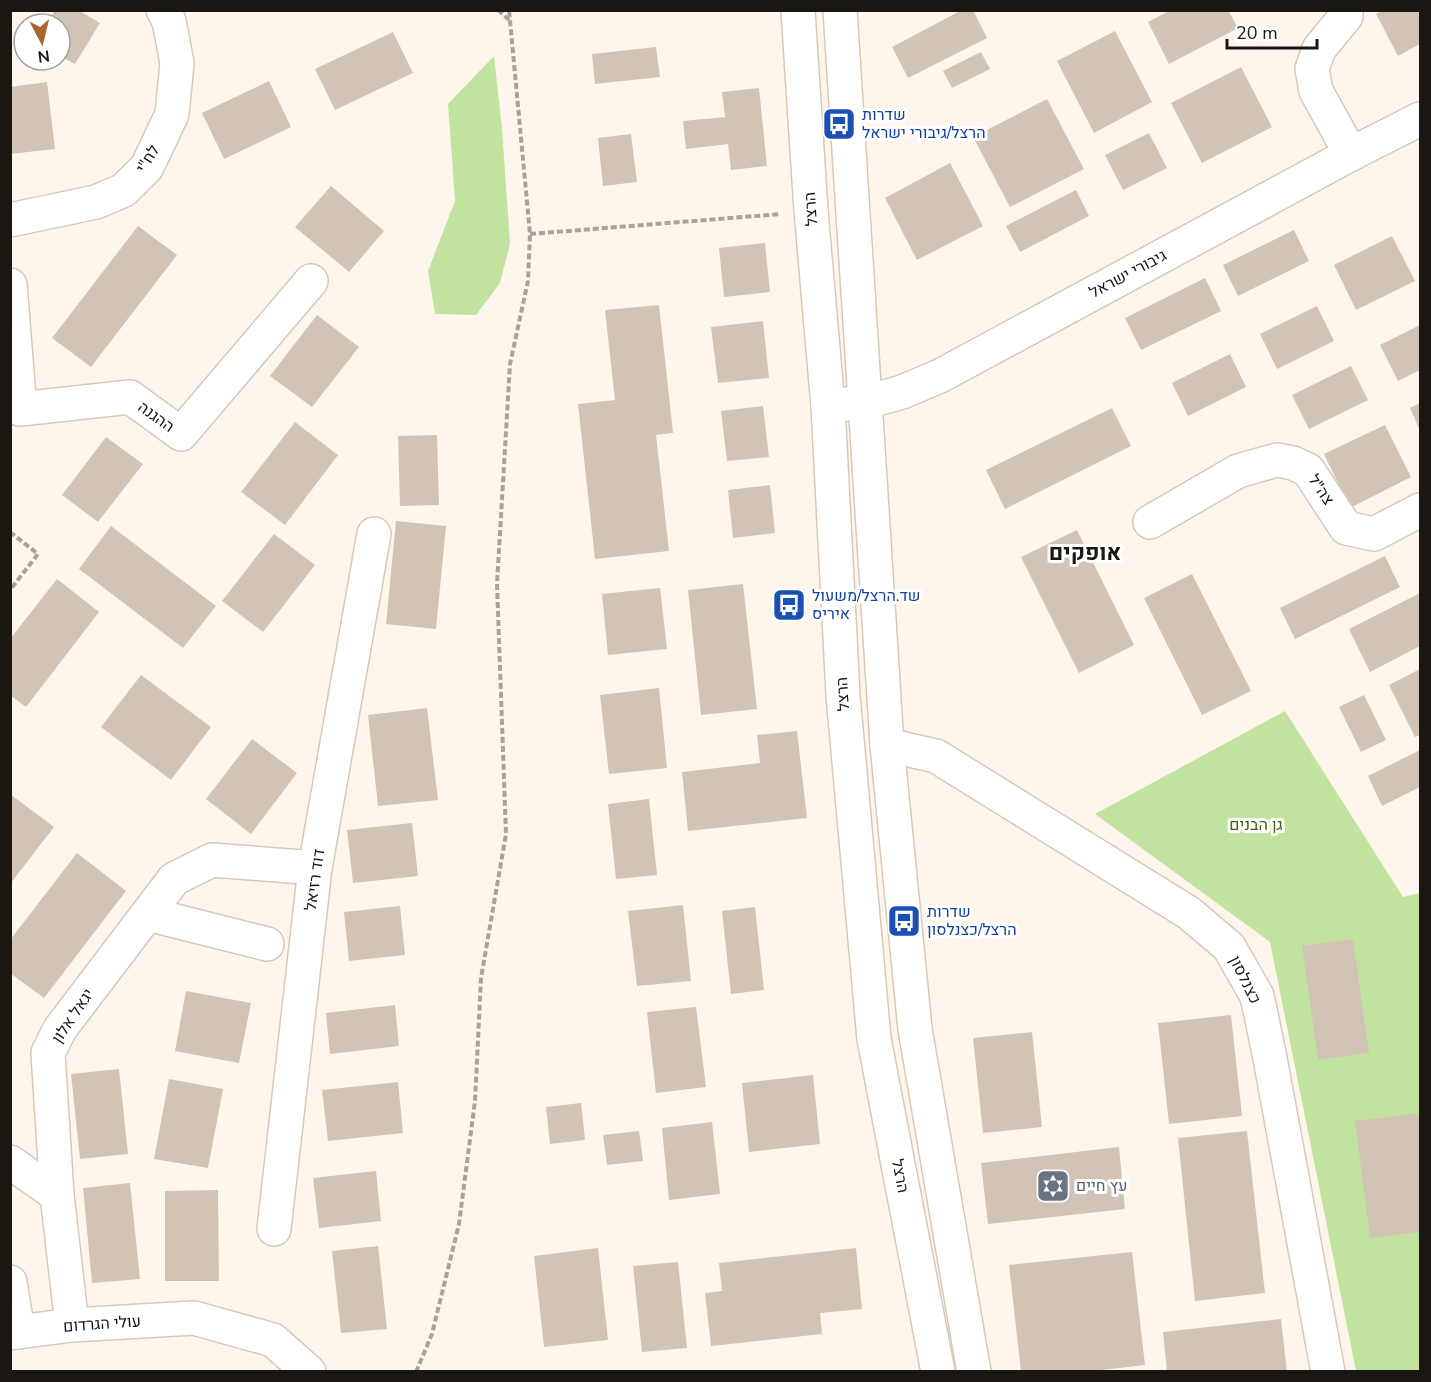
<svg xmlns="http://www.w3.org/2000/svg" width="1431" height="1382" viewBox="0 0 1431 1382" font-family="'Nunito Sans',Heebo,sans-serif">
<rect width="100%" height="100%" fill="#fef6ed"/>
<!-- green -->
<g fill="#c2e3a0">
<path d="M494,56L502,128L510,244L500,283L476,315L435,314L428,271L455,201L448,104Z"/>
<path d="M1285,711L1403,897L1420,893V1371H1356L1270,942L1095,814Z"/>
</g>
<!-- building -->
<g fill="#d1c4b6">
<path d="M55,10H78L100,23L75,64L60,56V24H47Z"/>
<path d="M962,10H973L987,38L908,78L892,47Z"/>
<path d="M1171,10H1228L1238,28L1169,64L1148,22Z"/>
<path d="M1383,10H1420V44L1398,56L1376,14Z"/>
<path d="M1115,31L1152,102L1094,133L1057,61Z"/>
<path d="M393,32L413,73L335,110L315,69Z"/>
<path d="M656,47L660,77L595,84L592,54Z"/>
<path d="M981,52L990,69L952,88L943,71Z"/>
<path d="M1241,67L1272,127L1202,163L1171,103Z"/>
<path d="M269,81L291,127L224,159L202,113Z"/>
<path d="M47,82L55,149L10,154V87Z"/>
<path d="M759,88L767,166L731,170L728,144L686,149L683,121L725,117L722,92Z"/>
<path d="M1047,99L1084,169L1010,207L973,137Z"/>
<path d="M1149,133L1167,168L1123,190L1105,155Z"/>
<path d="M631,134L637,182L603,186L598,138Z"/>
<path d="M950,163L983,226L917,260L885,198Z"/>
<path d="M331,186L384,231L349,272L295,227Z"/>
<path d="M1076,190L1089,216L1020,252L1006,226Z"/>
<path d="M138,226L177,255L91,367L52,338Z"/>
<path d="M1294,230L1309,261L1238,296L1223,265Z"/>
<path d="M1392,236L1415,281L1356,310L1334,265Z"/>
<path d="M765,243L770,292L724,297L719,248Z"/>
<path d="M1205,278L1221,311L1141,350L1125,318Z"/>
<path d="M659,305L673,433L656,435L669,551L595,559L578,404L615,400L605,310Z"/>
<path d="M1317,306L1334,341L1277,369L1260,334Z"/>
<path d="M317,315L359,347L312,407L270,376Z"/>
<path d="M763,321L769,378L718,383L711,327Z"/>
<path d="M1420,325V370L1398,381L1380,345Z"/>
<path d="M1230,354L1246,387L1188,416L1172,383Z"/>
<path d="M1351,366L1368,400L1309,429L1292,395Z"/>
<path d="M1420,403V431L1410,408Z"/>
<path d="M763,406L769,457L727,461L721,411Z"/>
<path d="M1112,408L1131,446L1005,509L986,470Z"/>
<path d="M295,422L338,455L285,525L241,492Z"/>
<path d="M1385,425L1411,477L1350,508L1324,454Z"/>
<path d="M437,435L439,505L400,506L398,436Z"/>
<path d="M106,437L143,464L98,522L62,495Z"/>
<path d="M770,485L775,533L733,538L728,490Z"/>
<path d="M396,521L446,526L436,629L386,624Z"/>
<path d="M111,526L216,606L183,648L79,569Z"/>
<path d="M1077,530L1134,645L1079,673L1021,557Z"/>
<path d="M274,534L315,565L263,632L222,601Z"/>
<path d="M1385,556L1400,587L1295,639L1280,608Z"/>
<path d="M1192,574L1251,691L1202,715L1144,598Z"/>
<path d="M57,579L99,612L26,707L10,695V639Z"/>
<path d="M743,584L757,709L701,715L688,590Z"/>
<path d="M660,588L667,649L608,655L602,594Z"/>
<path d="M1420,593V646L1370,672L1349,629Z"/>
<path d="M1420,669V735L1415,737L1389,685Z"/>
<path d="M141,675L211,727L171,780L101,727Z"/>
<path d="M659,688L667,768L609,774L600,695Z"/>
<path d="M1364,695L1386,740L1361,752L1339,707Z"/>
<path d="M427,708L438,800L378,806L368,715Z"/>
<path d="M797,731L807,818L688,831L682,772L760,763L757,735Z"/>
<path d="M252,739L297,773L251,834L206,799Z"/>
<path d="M1420,750V787L1382,806L1368,776Z"/>
<path d="M10,794L54,827L10,884Z"/>
<path d="M649,799L657,875L616,879L608,804Z"/>
<path d="M412,823L418,876L353,883L347,830Z"/>
<path d="M77,853L126,891L44,998L10,973V940Z"/>
<path d="M683,905L691,981L637,986L628,911Z"/>
<path d="M400,906L405,955L349,961L344,912Z"/>
<path d="M755,907L764,990L731,994L722,911Z"/>
<path d="M1353,939L1369,1053L1318,1060L1302,946Z"/>
<path d="M186,991L251,1003L239,1063L175,1051Z"/>
<path d="M395,1005L399,1046L330,1054L326,1013Z"/>
<path d="M696,1007L706,1087L656,1093L647,1012Z"/>
<path d="M1231,1015L1242,1116L1169,1124L1158,1023Z"/>
<path d="M1032,1032L1042,1127L983,1133L973,1038Z"/>
<path d="M119,1069L128,1154L80,1159L71,1074Z"/>
<path d="M813,1075L820,1144L749,1152L742,1083Z"/>
<path d="M169,1079L223,1089L208,1168L154,1159Z"/>
<path d="M398,1082L403,1133L328,1141L322,1090Z"/>
<path d="M581,1103L585,1140L550,1144L546,1107Z"/>
<path d="M1420,1113V1232L1370,1238L1355,1121Z"/>
<path d="M712,1122L720,1194L669,1200L662,1128Z"/>
<path d="M639,1131L643,1161L607,1165L603,1135Z"/>
<path d="M1247,1131L1265,1293L1195,1301L1178,1138Z"/>
<path d="M1119,1147L1125,1209L988,1224L981,1163Z"/>
<path d="M376,1171L381,1221L319,1228L313,1178Z"/>
<path d="M130,1183L140,1279L92,1283L83,1188Z"/>
<path d="M218,1190L219,1281H165V1191Z"/>
<path d="M378,1246L387,1329L341,1333L332,1251Z"/>
<path d="M598,1248L608,1340L544,1347L534,1256Z"/>
<path d="M856,1248L862,1309L820,1313L822,1334L711,1346L705,1293L722,1291L719,1263Z"/>
<path d="M1132,1252L1145,1365L1085,1372H1021L1009,1265Z"/>
<path d="M678,1262L687,1348L642,1352L633,1266Z"/>
<path d="M1281,1319L1287,1372H1167L1163,1332Z"/>
</g>
<g fill="none" stroke-linecap="round" stroke-linejoin="round">
<defs>
<g id="minor">
<path d="M1346,10V16L1319,49L1312,69L1316,91L1351,154"/>
<path d="M10,220L96,202L124,190L147,167L172,114L177,63L169,21L163,10"/>
<path d="M10,285L20,409L130,397L181,434L311,281"/>
<path d="M828,406L866,402L902,392L940,376L1351,154L1420,119"/>
<path d="M1150,522L1238,471L1277,460L1293,463L1308,470L1346,528L1374,534L1420,510"/>
<path d="M887,745L936,756L1189,913L1229,947L1257,996L1269,1053L1328,1372"/>
<path d="M148,914L267,944"/>
<path d="M10,1162L57,1195"/>
<path d="M274,1229L315,868L374,534"/>
<path d="M10,1282L18,1332"/>
<path d="M72,1325L57,1195L48,1053L60,1029L174,879L212,860L315,868"/>
<path d="M10,1333L72,1325L194,1318L273,1340L309,1372"/>
</g>
<g id="major">
<path d="M798,10L811,211L828,406L843,695L874,1039L938,1372"/>
<path d="M840,10L887,745L915,1029L974,1372"/>
</g>
</defs>
<!-- minor casing -->
<use href="#minor" stroke="#d6c9ba" stroke-width="36"/>
<!-- major casing -->
<use href="#major" stroke="#d6c9ba" stroke-width="36"/>
<!-- path -->
<g stroke="#a8a29a" stroke-width="4" stroke-dasharray="6 3" stroke-linecap="butt">
<path d="M498,10L510,21"/>
<path d="M530,234L781,214"/>
<path d="M10,532L38,554L10,590"/>
<path d="M416,1372L432,1334L459,1224L475,1101L481,978L506,834L497,584L510,364L528,281L530,234L509,10"/>
</g>
<!-- minor -->
<use href="#minor" stroke="#fff" stroke-width="33"/>
<!-- major -->
<use href="#major" stroke="#fff" stroke-width="33"/>
</g>
<!-- icons -->
<defs>
<symbol id="bus-square" viewBox="-11 -11 22 22"><rect x="-9" y="-9" width="18" height="18" rx="4" fill="#1a4fb4" stroke="#fff"/><path d="M-5-6H5V4H4V6H2V4H-2V6H-4V4H-5ZM-3.5-4V0h7V-4ZM-3.5 1.2v1.5H-2V1.2ZM2 1.2v1.5H3.5V1.2Z" fill="#fff"/></symbol>
<symbol id="synagogue-square" viewBox="-11 -11 22 22"><rect x="-9" y="-9" width="18" height="18" rx="4" fill="#6b7280" stroke="#fff"/><path d="M0-6.5L5.6 3.2H-5.6ZM0 6.5L5.6-3.2H-5.6Z" fill="#fff"/></symbol>
</defs>
<g fill-rule="evenodd">
<use href="#bus-square" x="820" y="105" width="38" height="38"/>
<use href="#bus-square" x="770" y="586" width="38" height="38"/>
<use href="#bus-square" x="885" y="902" width="38" height="38"/>
<use href="#synagogue-square" x="1034" y="1167" width="38" height="38"/>
</g>
<g text-anchor="middle" dominant-baseline="central" stroke-width="6" stroke-linejoin="round" paint-order="stroke">
<!-- transit labels -->
<g font-size="16" fill="#164399" stroke="#fff" text-anchor="start">
<text x="862" y="115">שדרות<tspan x="862" dy="18">הרצל/גיבורי ישראל</tspan></text>
<text x="812" y="596">שד.הרצל/משעול<tspan x="812" dy="18">איריס</tspan></text>
<text x="927" y="912">שדרות<tspan x="927" dy="18">הרצל/כצנלסון</tspan></text>
</g>
<!-- street labels -->
<g font-size="16" fill="#1a1611" stroke="#fff">
<text transform="translate(148 159) rotate(-58)">לח"י</text>
<text transform="translate(811 209) rotate(-94)">הרצל</text>
<text transform="translate(1128 274) rotate(-28)">גיבורי ישראל</text>
<text transform="translate(156 417) rotate(36)">ההגנה</text>
<text transform="translate(1321 490) rotate(56)">צה"ל</text>
<text transform="translate(843 694) rotate(-94)">הרצל</text>
<text transform="translate(315 880) rotate(-82)">דוד רזיאל</text>
<text transform="translate(1245 980) rotate(64)">כצנלסון</text>
<text transform="translate(73 1016) rotate(-56)">יגאל אלון</text>
<text transform="translate(900 1176) rotate(79)">הרצל</text>
<text transform="translate(102 1324) rotate(-4)">עולי הגרדום</text>
</g>
<!-- park labels -->
<g font-size="16" fill="#436211" stroke="#fff">
<text x="1256" y="825">גן הבנים</text>
</g>
<!-- worship labels -->
<g font-size="16" fill="#5b616d" stroke="#fff" text-anchor="start">
<text x="1076" y="1186">עץ חיים</text>
</g>
<!-- district labels -->
<g font-size="22" font-weight="bold" fill="#1a1611" stroke="#fff">
<text x="1085" y="553">אופקים</text>
</g>
</g>
<!-- border -->
<rect width="1431" height="1382" fill="none" stroke="#1a1611" stroke-width="24"/>
<!-- north arrow -->
<g transform="translate(42 42) rotate(173)"><circle r="28" fill="#ffffff" stroke="#a3a2a0" stroke-width="1.5"/>
<path d="M0-4.5L10 22L0 15L-10 22Z" fill="#a86631"/>
<text y="-9" font-size="16" font-weight="bold" text-anchor="middle" fill="#1a1611">N</text>
</g>
<!-- scale -->
<path d="M1227 39v9h90v-9" fill="none" stroke="#1a1611" stroke-width="3"/>
<text x="1236" y="39" font-size="18" fill="#1a1611" stroke="#ffffff" stroke-width="4.5" paint-order="stroke">20 m</text>
</svg>
